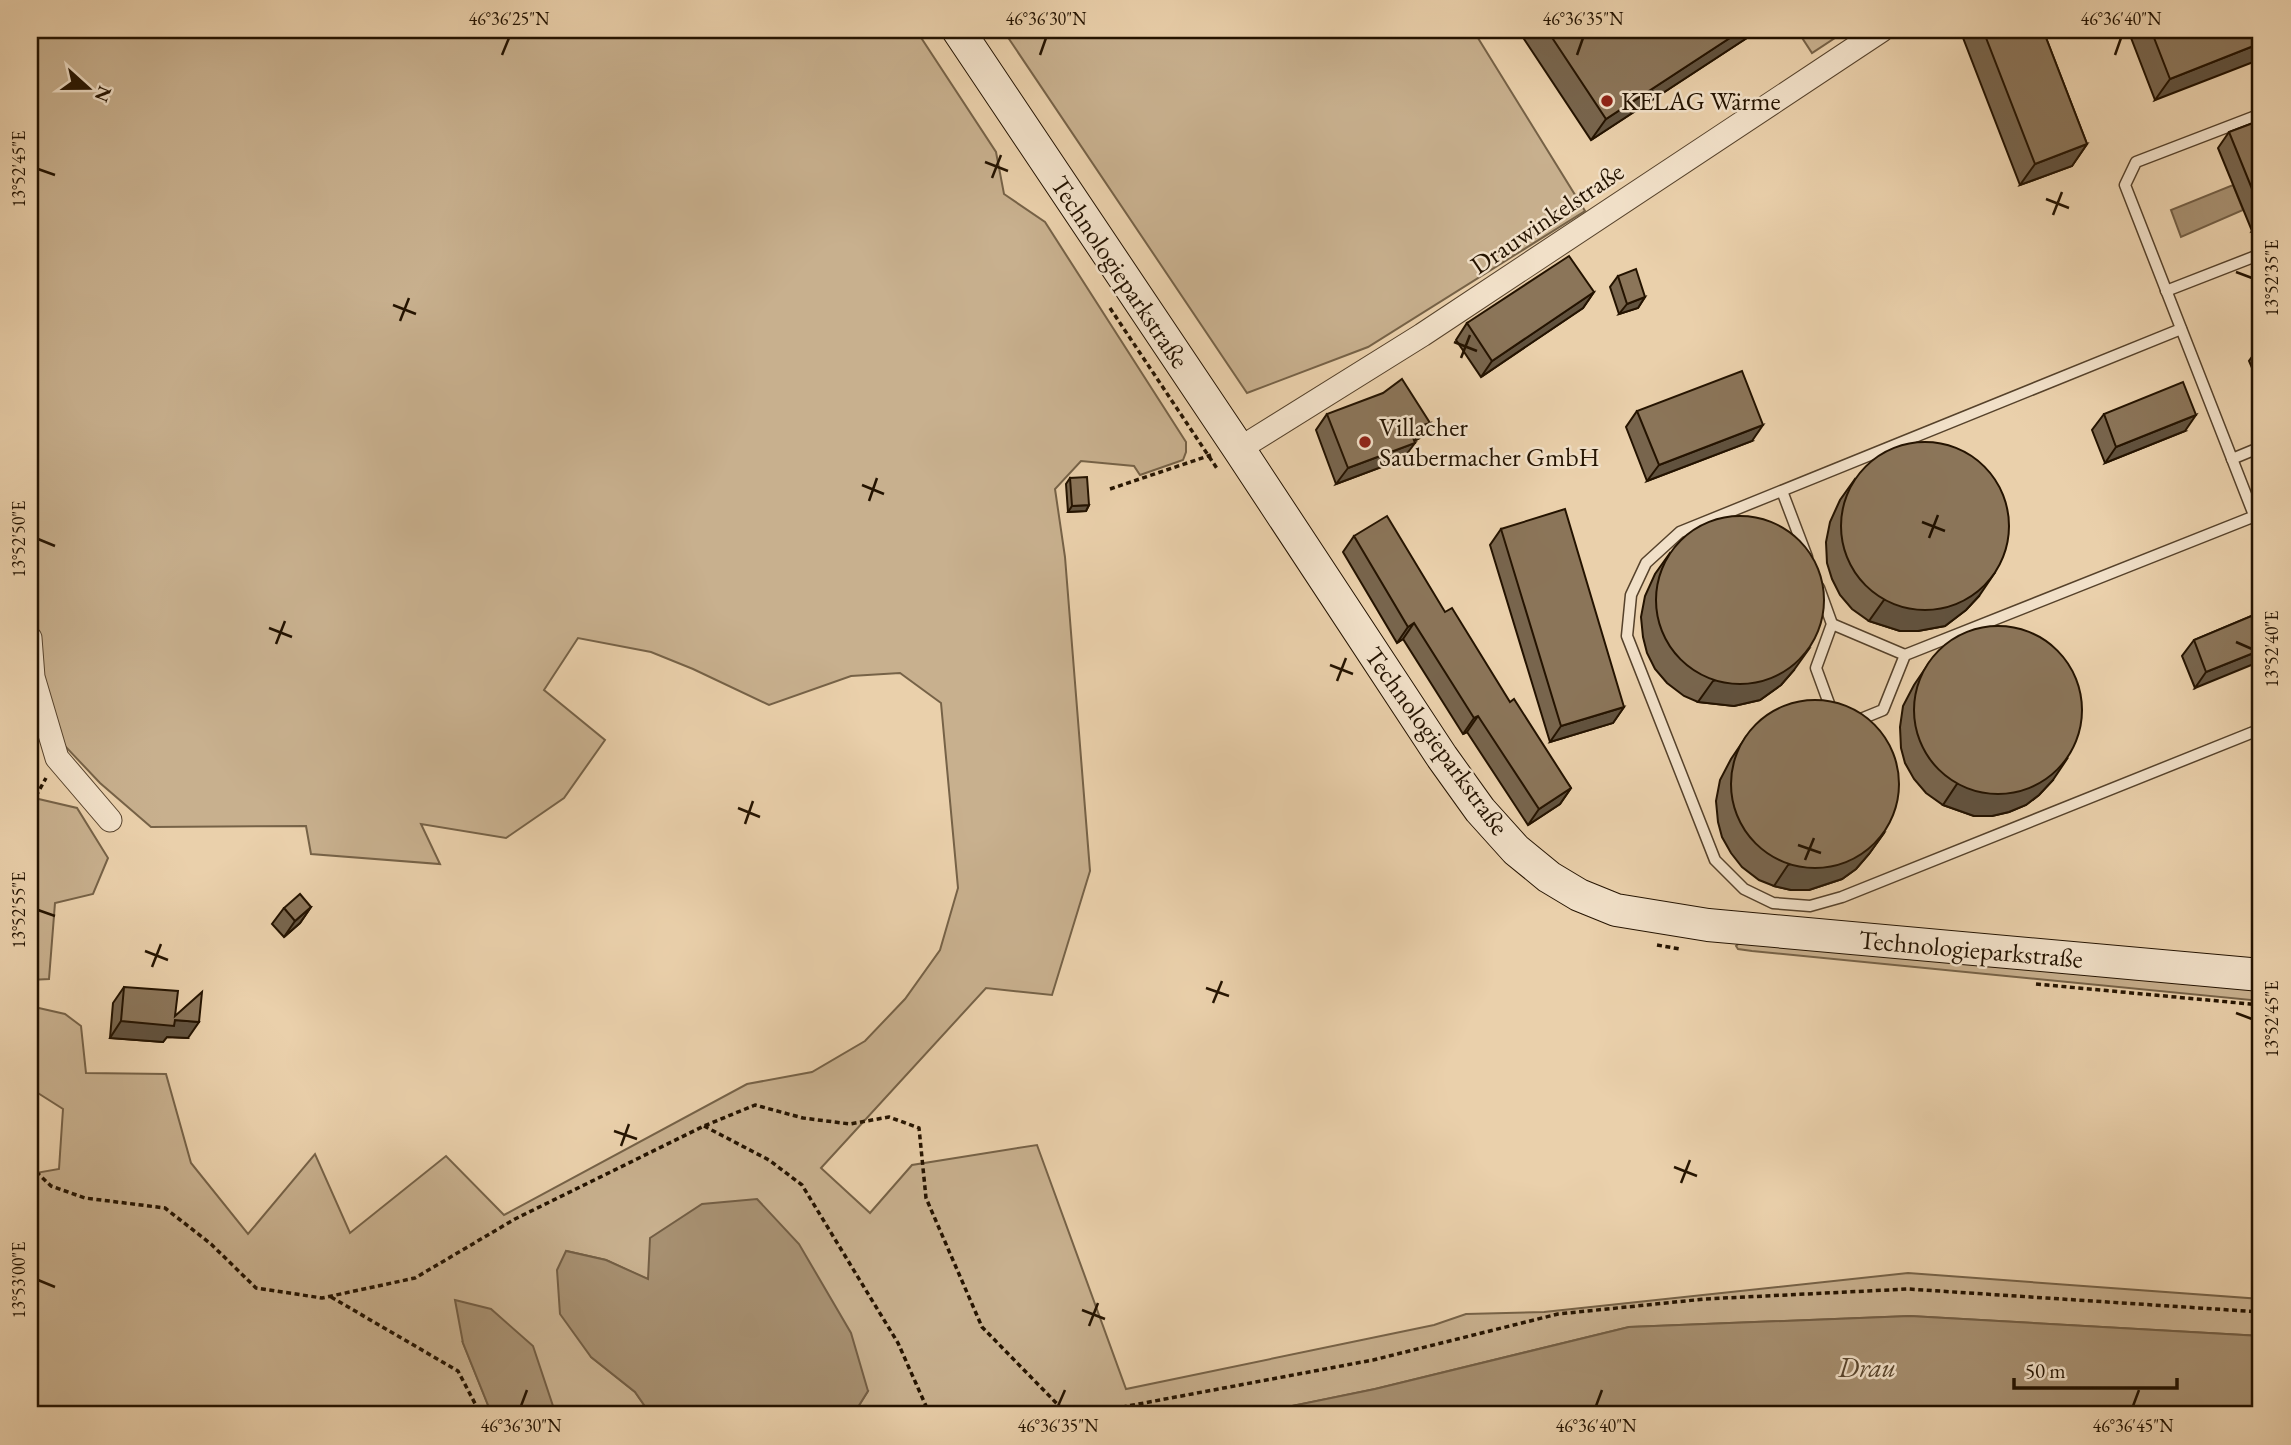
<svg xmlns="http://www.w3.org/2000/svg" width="2291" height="1445" viewBox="0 0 2291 1445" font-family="'EB Garamond',serif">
<rect width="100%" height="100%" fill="#ead0ab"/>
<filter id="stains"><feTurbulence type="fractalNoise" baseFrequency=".00286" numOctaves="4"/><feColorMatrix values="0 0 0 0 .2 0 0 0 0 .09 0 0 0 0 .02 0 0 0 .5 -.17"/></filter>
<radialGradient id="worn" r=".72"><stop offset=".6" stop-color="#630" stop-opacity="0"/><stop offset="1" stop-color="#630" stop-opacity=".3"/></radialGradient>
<!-- green -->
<g fill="#c8b08e" stroke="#766247" stroke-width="2">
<path d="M30,30H916L996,152L1004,194L1045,222L1186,442V452L1183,460L1140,475L1134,466L1081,461L1055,489L1065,557L1090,871L1052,995L986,988L821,1168L870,1213L912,1165L1037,1145L1126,1389L1434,1325L1466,1314L1544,1312L1908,1273L2261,1299V1336L1910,1316L1629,1327L1375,1389L1248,1415H853L868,1391L649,1280L606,1260L567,1251L591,1357L635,1392L651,1415H556L548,1395L463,1343L492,1415H30V1174L59,1169L63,1109L30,1088V1006L65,1014L81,1026L86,1073L166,1074L191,1163L248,1234L315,1154L350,1233L446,1156L504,1215L747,1084L812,1072L865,1041L905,999L940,950L958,888L941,703L900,673L851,676L769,705L693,669L651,652L578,638L544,690L605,740L564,798L506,838L421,824L440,864L311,854L306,826L151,827L100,783L48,728L30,732Z"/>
<path d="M1003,30H1473L1585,211L1368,347L1247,393Z"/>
<path d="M1797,30H1847L1812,53Z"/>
<path d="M30,797L77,808L108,858L93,894L55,903L49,979L30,980Z"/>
<path d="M1739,943L2261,988V1001L1752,951L1738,949L1736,946Z"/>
</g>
<!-- water -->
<g fill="#a79071" stroke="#735e44" stroke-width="2">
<path d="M2233,185L2243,210L2181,237L2171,210Z"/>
<path d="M757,1199L799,1244L851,1333L868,1391L853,1415H651L635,1392L591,1357L560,1314L557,1270L566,1251L606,1260L648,1279L650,1238L702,1204Z"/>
<path d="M455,1300L491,1309L533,1346L556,1415H492L463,1343Z"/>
<path d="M1910,1316L2261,1336V1415H1248L1375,1389L1629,1327Z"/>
</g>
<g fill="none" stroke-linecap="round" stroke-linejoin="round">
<defs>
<g id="lane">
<path d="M2261,114L2136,162L2125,185L2261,533"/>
<path d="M2166,291L2261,254"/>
<path d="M2181,329L1680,532L1646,563L1631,595L1627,636L1715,860L1744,889L1773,903L1810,906L1842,897L2261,729"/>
<path d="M2232,459L2261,447"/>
<path d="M1782,491L1807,557"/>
<path d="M1819,588L1832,624L1816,668L1831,709L1836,711"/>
<path d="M1832,624L1905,655"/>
<path d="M1854,720L1856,721L1883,710L1905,655L2255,516"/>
</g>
<g id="street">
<path d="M1239,449L1422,335L1882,30"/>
<path d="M30,638L33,677L57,758L110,820"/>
</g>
<path id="secondary" d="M958,30L1239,449L1442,757L1480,810L1516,850L1549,877L1579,895L1616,910L1708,925L2261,975"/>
</defs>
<!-- lane casing -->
<use href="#lane" stroke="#56422b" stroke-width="13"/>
<!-- street casing -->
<use href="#street" stroke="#56422b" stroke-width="25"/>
<!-- secondary casing -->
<use href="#secondary" stroke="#241300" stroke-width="34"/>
<!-- path -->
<g stroke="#241300" stroke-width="3.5" stroke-dasharray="5 3.5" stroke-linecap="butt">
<path d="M1110,308L1218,470"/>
<path d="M1110,489L1211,455"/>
<path d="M30,812L31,805L46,778"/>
<path d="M1657,945L1680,949"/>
<path d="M2036,984L2261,1005"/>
<path d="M704,1126L769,1160L802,1185L898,1343L930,1415"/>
<path d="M30,1166L51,1186L85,1198L165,1208L211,1244L256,1288L322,1298L415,1278L515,1219L704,1126L755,1105L803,1118L850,1124L889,1117L919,1128L926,1198L982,1327L1068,1415"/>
<path d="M331,1297L458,1371L481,1415"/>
<path d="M1080,1415L1373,1360L1558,1314L1705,1299L1908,1289L2261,1312"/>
</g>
<!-- lane -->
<use href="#lane" stroke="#f1e0c8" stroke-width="10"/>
<!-- street -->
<use href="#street" stroke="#f1e0c8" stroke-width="23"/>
<!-- secondary -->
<use href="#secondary" stroke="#f1e0c8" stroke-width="32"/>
</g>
<!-- wall -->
<g fill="#78654d" stroke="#241300" stroke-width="2">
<path d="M1518,30H1759L1591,140Z"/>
<path d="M1960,30H2043L2087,144L2072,166L2020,185Z"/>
<path d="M2128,30H2261L2155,100Z"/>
<path d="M2261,120V227L2252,231L2218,148L2229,132Z"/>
<path d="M1618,276L1645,297L1638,308L1619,314L1610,287Z"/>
<path d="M1594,292L1583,308L1481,377L1456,340L1467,323Z"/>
<path d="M2261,348V389L2249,361L2257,350Z"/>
<path d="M1637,411L1752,441L1647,481L1626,427Z"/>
<path d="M1327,414L1418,439L1414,441L1403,459L1336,484L1316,430Z"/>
<path d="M2104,414L2185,431L2105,463L2092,430Z"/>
<path d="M2261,471V495L2255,480Z"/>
<path d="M1070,478L1089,505L1086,511L1068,512L1066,484Z"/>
<path d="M1855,479L1979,596L1966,610L1945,626L1918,631H1900L1869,621L1852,609L1840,595L1832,579L1827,563L1826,542L1830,522L1840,500Z"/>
<path d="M1501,529L1624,707L1613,723L1550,742L1490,545Z"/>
<path d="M1354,536L1445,612L1571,788L1560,804L1528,825L1467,732L1463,734L1403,639L1397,643L1343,552Z"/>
<path d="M1670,553L1794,670L1781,685L1760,700L1734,706L1698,702L1684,696L1667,683L1655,669L1647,653L1643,637L1641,617L1645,596L1655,574Z"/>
<path d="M2261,612L2195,688L2182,656L2194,640Z"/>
<path d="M1929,663L2053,780L2039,795L2026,805L2009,812L1992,816H1974L1943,805L1926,793L1914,779L1905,763L1901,748L1900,727L1903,706L1914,685Z"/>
<path d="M1746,737L1884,833L1869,854L1856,869L1842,879L1809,890H1791L1774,886L1759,880L1742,867L1731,853L1722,837L1718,822L1716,801L1720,780L1731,759Z"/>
<path d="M311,907L300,923L284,937L272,924L284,908Z"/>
<path d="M124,987L175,1016L188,1038L167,1037L163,1042L110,1038L113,1003Z"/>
</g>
<!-- shaded-wall -->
<g fill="#61523e" stroke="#241300" stroke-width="2">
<path d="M1742,30H1759L1591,140L1606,119Z"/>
<path d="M2261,43V59L2155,100L2170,79Z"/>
<path d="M2087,144L2072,166L2020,185L2035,164Z"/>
<path d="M2261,217V227L2252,231Z"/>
<path d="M1594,292L1583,308L1481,377L1492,361Z"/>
<path d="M1645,297L1638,308L1619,314L1627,304Z"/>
<path d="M2196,415L2185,431L2105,463L2116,447Z"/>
<path d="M1430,423L1418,439L1399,445L1410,429Z"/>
<path d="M1763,425L1752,441L1647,481L1659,465Z"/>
<path d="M1415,443L1403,459L1336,484L1348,468Z"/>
<path d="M1089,505L1086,511L1068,512L1072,506Z"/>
<path d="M1994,574L1979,596L1966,610L1945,626L1918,631H1900L1869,621L1884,600Z"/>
<path d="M1414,623L1403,639L1397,643L1408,627Z"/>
<path d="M1809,649L1794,670L1781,685L1760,700L1734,706L1698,702L1713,681Z"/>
<path d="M2261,650V661L2195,688L2206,672Z"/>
<path d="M1624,707L1613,723L1550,742L1561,726Z"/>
<path d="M1478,716L1467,732L1463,734L1474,718Z"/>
<path d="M2067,759L2053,780L2039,795L2026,805L2009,812L1992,816H1974L1943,805L1957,784Z"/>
<path d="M1571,788L1560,804L1528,825L1539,809Z"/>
<path d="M1884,833L1869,854L1856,869L1842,879L1809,890H1791L1774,886L1788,865Z"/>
<path d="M311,907L300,923L284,937L295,921Z"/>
<path d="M175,1020L199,1022L188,1038L167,1037L163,1042L110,1038L121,1021Z"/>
</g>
<!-- building -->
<g fill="#8b7559" stroke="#241300" stroke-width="2">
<path d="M1547,30H1742L1606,119Z"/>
<path d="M1983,30H2043L2087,144L2035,164Z"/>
<path d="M2151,30H2261V43L2170,79Z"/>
<path d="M2261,120V211L2229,132Z"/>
<path d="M1569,256L1594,292L1492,361L1467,323Z"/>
<path d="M1636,269L1645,297L1627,304L1618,276Z"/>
<path d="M2261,348V360L2257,350Z"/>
<path d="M1742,371L1763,425L1659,465L1637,411Z"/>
<path d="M1402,379L1430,423L1410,429L1415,443L1348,468L1327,414L1383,393Z"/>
<path d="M2183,382L2196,415L2116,447L2104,414Z"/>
<circle cx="1925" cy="526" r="84"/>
<path d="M1087,477L1089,505L1072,506L1070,478Z"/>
<path d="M1565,509L1624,707L1561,726L1501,529Z"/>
<path d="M1387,516L1445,612L1452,608L1510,702L1514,699L1571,788L1539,809L1478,716L1474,718L1414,623L1408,627L1354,536Z"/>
<circle cx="1740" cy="600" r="84"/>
<path d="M2261,612V650L2206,672L2194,640Z"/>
<circle cx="1998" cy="710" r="84"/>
<circle cx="1815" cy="784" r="84"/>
<path d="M300,894L311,907L295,921L284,908Z"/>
<path d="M124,987L178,991L175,1016L202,992L199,1022L175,1020L174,1026L121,1021Z"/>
</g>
<!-- ticks -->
<path fill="none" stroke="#241300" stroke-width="2.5" d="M502,55L509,38M1040,55L1046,38M1577,55L1583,38M2115,55L2121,38M985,162L1008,171M38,169L55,175M992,178L1001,155M2046,199L2069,208M2053,215L2062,192M2236,272L2252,278M393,305L416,314M400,321L409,298M1454,342L1477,351M1461,358L1470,335M862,485L884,494M869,501L877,478M1922,522L1945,531M1929,538L1938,515M38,539L55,546M269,628L292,637M2236,642L2252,649M276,644L285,621M1330,665L1353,674M1337,681L1346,658M738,808L760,817M745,824L753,801M1798,845L1821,853M1805,860L1814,838M38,910L55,916M145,951L168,960M152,967L161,944M1206,988L1229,996M1213,1003L1222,981M2236,1013L2252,1019M614,1131L637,1139M621,1146L629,1124M1674,1167L1697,1176M1681,1183L1690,1160M38,1280L55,1287M1082,1310L1105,1319M1089,1326L1098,1303M521,1406L527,1390M1058,1406L1065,1390M1596,1406L1602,1390M2133,1406L2139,1390"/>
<!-- markers -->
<g fill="#8f2418" stroke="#f1e0c8" stroke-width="2.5">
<circle cx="1607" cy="101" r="7"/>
<circle cx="1365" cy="442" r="7"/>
</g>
<g text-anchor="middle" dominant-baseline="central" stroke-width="5" stroke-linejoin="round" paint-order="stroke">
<!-- poi labels -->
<g font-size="26" fill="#241300" stroke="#f1e0c8" text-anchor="start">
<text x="1621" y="101">KELAG Wärme</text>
<text x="1379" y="427">Villacher<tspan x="1379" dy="30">Saubermacher GmbH</tspan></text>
</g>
<!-- street labels -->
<g font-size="26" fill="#241300" stroke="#f1e0c8">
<text transform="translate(1547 218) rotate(-34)">Drauwinkelstraße</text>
<text transform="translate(1120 272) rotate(56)">Technologieparkstraße</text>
<text transform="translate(1437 741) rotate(54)">Technologieparkstraße</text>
<text transform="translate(1971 949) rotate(5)">Technologieparkstraße</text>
</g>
<!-- water labels -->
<g font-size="28" font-style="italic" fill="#58452d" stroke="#f1e0c8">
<text x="1867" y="1367">Drau</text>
</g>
</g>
<!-- margin -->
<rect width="2291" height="1445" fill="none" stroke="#ead0ab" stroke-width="77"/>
<!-- north arrow -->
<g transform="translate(88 88) rotate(111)" stroke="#f1e0c8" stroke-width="5" paint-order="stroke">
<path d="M0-5L12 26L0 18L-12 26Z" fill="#241300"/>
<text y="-10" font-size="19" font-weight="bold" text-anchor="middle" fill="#241300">N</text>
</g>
<!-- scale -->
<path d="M2014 1378v10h163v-10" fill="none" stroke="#241300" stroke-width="3.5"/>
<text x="2025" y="1378" font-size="21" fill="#241300" stroke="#f1e0c8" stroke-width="5" paint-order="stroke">50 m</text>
<rect x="38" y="38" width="2214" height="1368" fill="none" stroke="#241300" stroke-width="2.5"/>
<g font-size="18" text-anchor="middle" fill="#241300">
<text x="509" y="25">46°36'25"N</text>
<text x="1046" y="25">46°36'30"N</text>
<text x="1583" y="25">46°36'35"N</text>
<text x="2121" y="25">46°36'40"N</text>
<text transform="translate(19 169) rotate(-90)" y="6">13°52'45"E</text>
<text transform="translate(2272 278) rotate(-90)" y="6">13°52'35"E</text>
<text transform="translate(19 539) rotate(-90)" y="6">13°52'50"E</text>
<text transform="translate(2272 649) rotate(-90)" y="6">13°52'40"E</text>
<text transform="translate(19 910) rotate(-90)" y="6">13°52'55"E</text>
<text transform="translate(2272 1019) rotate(-90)" y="6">13°52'45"E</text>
<text transform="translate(19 1280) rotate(-90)" y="6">13°53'00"E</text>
<text x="521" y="1432">46°36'30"N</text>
<text x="1058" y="1432">46°36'35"N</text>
<text x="1596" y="1432">46°36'40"N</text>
<text x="2133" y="1432">46°36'45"N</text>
</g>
<rect width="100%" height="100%" filter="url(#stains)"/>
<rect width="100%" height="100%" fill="url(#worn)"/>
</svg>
